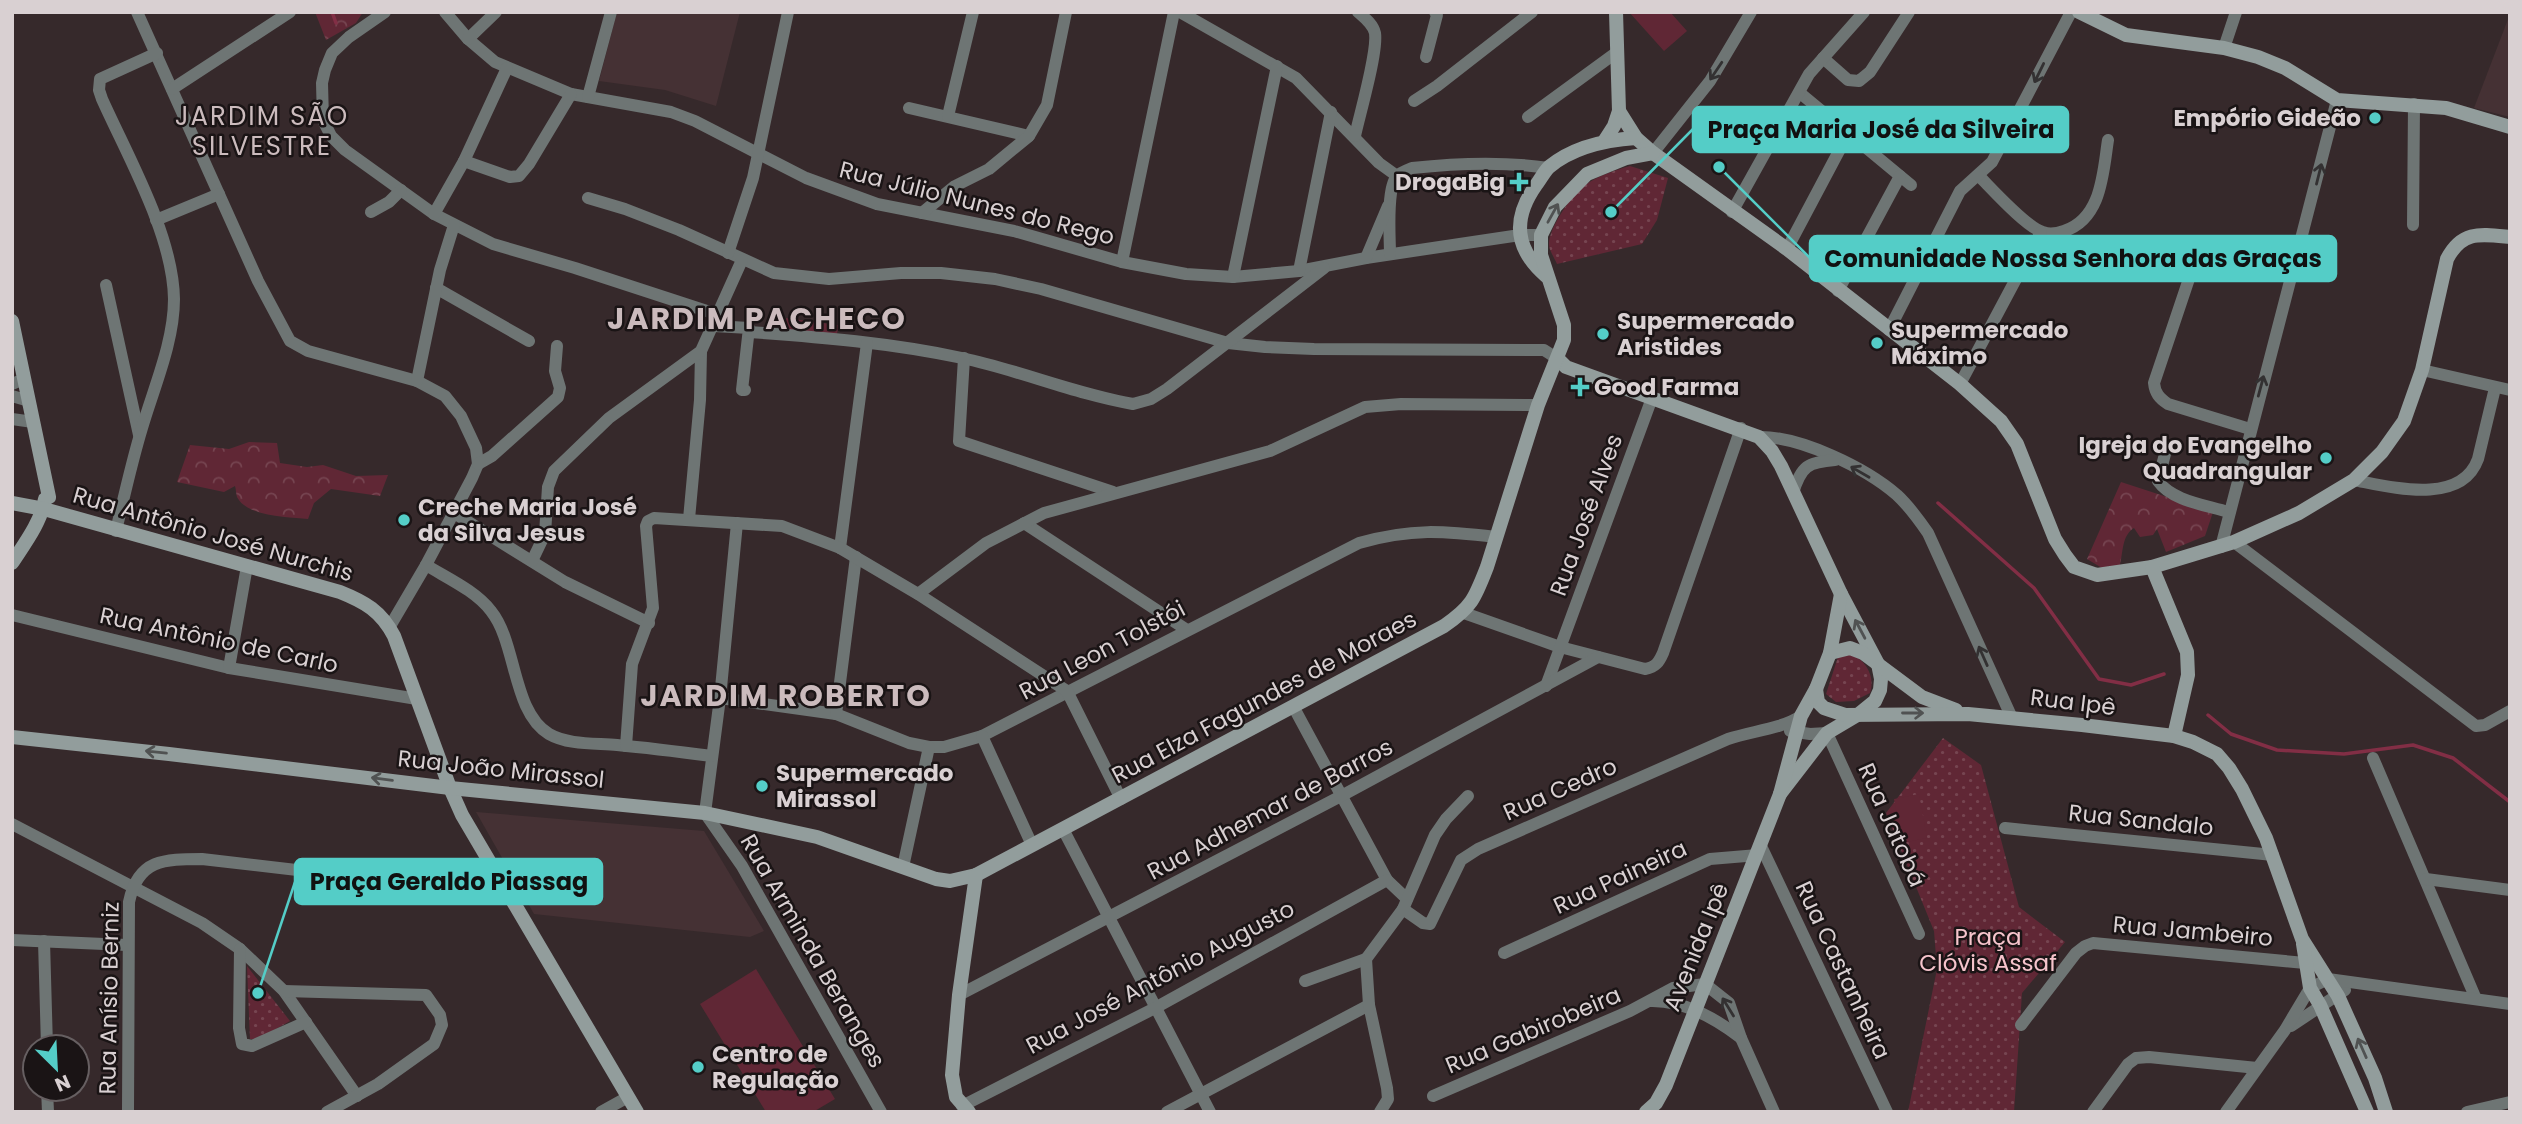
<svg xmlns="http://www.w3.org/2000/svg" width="2522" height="1124" viewBox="0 0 2522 1124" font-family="Poppins,sans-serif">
<defs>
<pattern id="grass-dots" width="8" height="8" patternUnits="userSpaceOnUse" patternTransform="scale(1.75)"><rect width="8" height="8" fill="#602735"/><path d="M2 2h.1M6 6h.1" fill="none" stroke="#764551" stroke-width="1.8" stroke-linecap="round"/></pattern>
<pattern id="forest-crowns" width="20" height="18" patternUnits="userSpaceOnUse" patternTransform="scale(1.75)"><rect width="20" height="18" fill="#602735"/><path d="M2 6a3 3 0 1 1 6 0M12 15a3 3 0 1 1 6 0" fill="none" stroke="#764551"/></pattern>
</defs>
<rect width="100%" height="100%" fill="#36292b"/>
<!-- built -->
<g fill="#453134">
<path d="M617,12H740L716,106L665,90L599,81Z"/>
<path d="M2510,14V117L2474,108Z"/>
<path d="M476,812L704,831L764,931L750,937L534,914Z"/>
</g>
<!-- grass -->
<g fill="url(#grass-dots)">
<path d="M1630,166L1668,178L1657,220L1642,244L1557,264C1555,259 1549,250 1549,245C1548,229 1572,194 1585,185C1598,176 1615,170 1630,166Z"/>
<path d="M1847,654C1864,656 1876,676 1870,693L1854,701L1836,702L1826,694L1838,657Z"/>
<path d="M1943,738L1981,765L2019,907L2065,942L2022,993L2014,1112H1908L1937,969L1934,931L1886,813Z"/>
<path d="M247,966L290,1021L257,1040L250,1039Z"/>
</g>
<!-- forest -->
<g fill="url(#forest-crowns)">
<path d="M315,12H363L356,23L326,40Z"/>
<path d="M249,442L277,443L280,463L307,467L323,465L356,476L388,475L380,496L331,489L314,503L308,519C289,517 247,517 237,497C236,494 236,489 235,486L224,492L177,482L190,445L229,449Z"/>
<path d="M2121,482L2213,512L2205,536L2166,552L2157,529L2153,535L2140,537L2134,528C2122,535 2123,552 2120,565L2102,568L2087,559Z"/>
</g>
<!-- pitch -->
<g fill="#602735">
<path d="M1629,12H1670L1687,31L1664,51Z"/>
<path d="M786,318L838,325L836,345L784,339Z"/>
<path d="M1919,794L1927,838L1902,843L1894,799Z"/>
<path d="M756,969L835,1099L813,1112H766L700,1004Z"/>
</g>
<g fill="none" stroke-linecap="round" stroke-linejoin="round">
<!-- stream -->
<g stroke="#822e45" stroke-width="3.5">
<path d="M332,12L336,23"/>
<path d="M1938,503L2034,588L2099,679L2131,685L2164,674"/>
<path d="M2208,715L2231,734L2277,750L2344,754L2413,745L2453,758L2510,802"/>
</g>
<!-- street -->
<g stroke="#6e7574" stroke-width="12">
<path d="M137,12L258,281L290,341L308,351L417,381L445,396L461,416L476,448L478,464L472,478L426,565L389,628"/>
<path d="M385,12L349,37L332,53L325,70L322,83L323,120L331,136L345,150L434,214L493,244L575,268L719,315"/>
<path d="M445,12L468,39L495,62L571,94L671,112L695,121L806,178L877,204L1014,231L1122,262L1186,274L1233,277L1299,271L1366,258L1520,235H1541"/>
<path d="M1180,12L1296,78L1379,163L1397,176"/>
<path d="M468,39L496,12"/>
<path d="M2224,48L2236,12"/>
<path d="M1426,57L1437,15L1435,12"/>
<path d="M1823,58L1848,80L1859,81L1870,72L1909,12"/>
<path d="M172,89L290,12"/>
<path d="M1800,93L1911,185"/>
<path d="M588,97L611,12"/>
<path d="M1414,101L1437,86L1532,12"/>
<path d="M909,108L1029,136"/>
<path d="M948,116L973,12"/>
<path d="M1528,117L1617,52"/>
<path d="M1355,136C1360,113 1378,52 1375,33C1373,24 1365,18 1358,12"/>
<path d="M1653,153L1710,81L1751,12"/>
<path d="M464,161L510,177L519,176L529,164L571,94"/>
<path d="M1979,176C1992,189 2027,228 2043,232C2050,235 2058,233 2064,231C2102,219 2103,172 2108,140"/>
<path d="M588,198L625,209L679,230L774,273L829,279L901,273H941L995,279L1041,289L1228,343L1265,347L1314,349L1544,350L1558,359"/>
<path d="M371,212L389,202L401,190"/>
<path d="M1732,212L1809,74L1864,12"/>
<path d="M922,213L955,186L989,169L1029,136L1047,105L1066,12"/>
<path d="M434,214L464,161L507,68"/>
<path d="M156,220L219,194"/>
<path d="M2413,225L2414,104"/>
<path d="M1787,249L1848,134"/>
<path d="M2199,249L2154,383C2155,393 2159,398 2168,404L2250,429"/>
<path d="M728,253L753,178L788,12"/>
<path d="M1390,254C1390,237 1386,188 1397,176C1401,172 1407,170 1412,168C1458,163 1502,161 1548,168"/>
<path d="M1366,258L1388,206"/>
<path d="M1122,262L1174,12"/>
<path d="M1299,271L1331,112"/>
<path d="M1233,277L1277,66"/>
<path d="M106,285L139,435"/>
<path d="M436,288L529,341"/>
<path d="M1838,291L1900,176"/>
<path d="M714,326L749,328L742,390H745"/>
<path d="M1889,330L1960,191L1992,162L2071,12"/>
<path d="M749,332C820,337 892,343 962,358C1019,370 1075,394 1133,404L1151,399L1167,389L1324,268"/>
<path d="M964,358L959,441L1113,492"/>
<path d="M2422,370L2510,390"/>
<path d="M417,381L440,270L454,225"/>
<path d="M12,384L24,379"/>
<path d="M1960,384L2041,232"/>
<path d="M12,396L29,401"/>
<path d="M12,419L33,422"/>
<path d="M1759,437C1800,436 1866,468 1897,495C1909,506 1919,520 1928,533L2012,718"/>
<path d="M2165,454L2158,481C2172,501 2206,505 2228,512"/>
<path d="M478,464L492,456L558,397L560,388L555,371L557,346"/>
<path d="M2354,480C2391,487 2461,506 2478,459L2495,388"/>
<path d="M1793,493C1801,466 1808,462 1835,460"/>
<path d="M454,513L565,582L649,623"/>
<path d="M689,519L700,400L701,351"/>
<path d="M737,523L720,698L705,813L742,866L881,1112"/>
<path d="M1024,523L1187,630"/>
<path d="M116,531C124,496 132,461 142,428C154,387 174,342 174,299C173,235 128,157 102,99L99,90L100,79L157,53"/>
<path d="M2234,542L2476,726L2485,725L2510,711"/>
<path d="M2221,547L2337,100"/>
<path d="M840,548L867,343"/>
<path d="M532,561L545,534L548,487L554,471L609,418L701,351L742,260"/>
<path d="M426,565C447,578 476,591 491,611C517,643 512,712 549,734C568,745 596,743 617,745C649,748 681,752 712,756"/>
<path d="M918,594L986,543L1044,513L1270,451L1365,407L1401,404L1538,405"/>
<path d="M1464,613L1560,647L1645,669C1656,667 1659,662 1663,653L1741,428"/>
<path d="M12,615L229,668L417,699"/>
<path d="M229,668L247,566"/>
<path d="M1546,686L1652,398"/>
<path d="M720,698L836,714L909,743L929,747H944L982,736L1359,543C1412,528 1443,531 1496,537"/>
<path d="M1293,706L1387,880L1407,899"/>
<path d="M836,714L856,557"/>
<path d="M1790,731L1810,734L1827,733L1919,934"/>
<path d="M982,736L1032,845"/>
<path d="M626,746L632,664L653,608L646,526L648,521L654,518L782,526L840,548L918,594L1067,691L1121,799"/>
<path d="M2373,758L2476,999"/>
<path d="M12,824L202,923L240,949L284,991L357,1096"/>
<path d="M2005,828L2273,855"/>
<path d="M1063,829L1210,1112"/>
<path d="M1761,846L1887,1112"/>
<path d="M903,867L929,747"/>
<path d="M2426,879L2510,890"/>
<path d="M1403,909L1423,923L1430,924L1461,860L1478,849L1728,739C1752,731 1781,729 1801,716"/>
<path d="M12,940L127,945"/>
<path d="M44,941L47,1047"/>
<path d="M240,949L239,1028L242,1044L252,1046L306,1022"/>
<path d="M1504,953L1710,859L1758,855"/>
<path d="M1305,981L1366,959"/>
<path d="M284,991L426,995L440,1015L442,1025L434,1044L378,1084L327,1112"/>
<path d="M959,995L1343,795L1598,657"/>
<path d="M1650,1001C1684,1000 1715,1018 1741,1038"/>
<path d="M2021,1025L2076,953L2085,946L2093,943L2305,963L2313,961"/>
<path d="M2291,1026L2345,990"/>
<path d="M47,1089L48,1112"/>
<path d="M1433,1096L1630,1011L1673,988L1705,984L1729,1003L1741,1038L1774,1112"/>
<path d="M962,1106L1155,1008L1387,880"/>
<path d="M128,1112L129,902C138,859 164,859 202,859L476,891H507"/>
<path d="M601,1112L628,1097"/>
<path d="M1167,1112L1369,1005"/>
<path d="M1380,1112L1388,1099L1387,1088L1369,1005L1366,959L1403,909L1435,835L1446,819L1468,796"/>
<path d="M2093,1112L2128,1064L2136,1058L2149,1057L2257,1068"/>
<path d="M2226,1112L2285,1030L2310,988L2328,979L2510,1004"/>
<path d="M2467,1112L2510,1102"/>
</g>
<!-- secondary -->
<g stroke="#929d9c" stroke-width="14">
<path d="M2079,12L2126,35L2224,48L2258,57L2285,68L2337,100L2446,108L2510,127"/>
<path d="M1619,111L1636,138L1653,153L1787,249L1960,384L2001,421L2017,444L2055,539L2065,555L2074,567L2097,575L2152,567L2234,542L2299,513L2354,480L2382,452L2404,421L2422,370L2447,259C2462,230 2481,234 2510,237"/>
<path d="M1605,140L1614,126L1619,111L1616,12"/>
<path d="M1546,276C1515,249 1512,219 1536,185C1540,180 1544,172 1549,167C1573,147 1606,140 1636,138"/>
<path d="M12,321L49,497L45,499C41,522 25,543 12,563"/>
<path d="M1558,359L1566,367L1759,437L1772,451L1781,466L1841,594L1878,664L1881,679L1880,690L1875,701L1859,714L1827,733L1780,794"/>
<path d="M12,503L44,509L340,592C365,602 381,611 394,636L450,788L462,815L637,1112"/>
<path d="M2152,567L2187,652L2188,675L2174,736"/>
<path d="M1830,653L1850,648L1863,653L1922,697L1956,710"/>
<path d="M1816,689L1818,702L1824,708L1845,715L1968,714L2082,725L2174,736L2193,742L2217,754L2229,768L2242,789L2266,838L2302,939L2338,996L2375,1078L2386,1112"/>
<path d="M12,737L169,754L450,788L705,813L817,837L936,879L950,881L976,875L1444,626C1472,607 1475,598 1487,567L1538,405L1564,340V325L1541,255V235L1555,207L1587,174L1626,158L1653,153"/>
<path d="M2303,944L2310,988L2320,1005L2367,1112"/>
<path d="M969,1112L956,1097L952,1075L959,995L976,875"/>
<path d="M1646,1112L1656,1103L1666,1085L1780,794L1801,716L1816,689L1830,653L1841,594"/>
</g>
</g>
<!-- one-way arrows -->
<defs><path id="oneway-shaft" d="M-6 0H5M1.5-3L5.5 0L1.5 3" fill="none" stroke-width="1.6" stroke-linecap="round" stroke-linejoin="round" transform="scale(1.75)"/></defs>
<g stroke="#333132">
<use href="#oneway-shaft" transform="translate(1716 71) rotate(124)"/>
<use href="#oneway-shaft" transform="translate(2039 73) rotate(116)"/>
<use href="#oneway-shaft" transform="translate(2319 174) rotate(-76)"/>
<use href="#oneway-shaft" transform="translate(2261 386) rotate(-75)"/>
<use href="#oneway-shaft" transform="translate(1860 472) rotate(-150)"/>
<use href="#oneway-shaft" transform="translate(1983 656) rotate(-114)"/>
<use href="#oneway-shaft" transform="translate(1728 1007) rotate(-122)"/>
</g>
<g stroke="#505252">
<use href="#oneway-shaft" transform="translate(1553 213) rotate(-61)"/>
<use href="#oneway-shaft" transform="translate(1860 629) rotate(-118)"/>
<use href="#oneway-shaft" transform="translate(1913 713)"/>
<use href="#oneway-shaft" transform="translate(156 752) rotate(-174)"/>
<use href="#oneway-shaft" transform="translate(382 779) rotate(-173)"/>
<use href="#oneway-shaft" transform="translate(2362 1048) rotate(-114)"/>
</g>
<!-- markers -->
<g fill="#54cdc7" stroke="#1a1415" stroke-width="2.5">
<circle cx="2375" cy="118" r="7"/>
<path d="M1515.5 171.5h7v7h7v7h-7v7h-7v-7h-7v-7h7z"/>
<circle cx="1603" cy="334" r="7"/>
<circle cx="1877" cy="343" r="7"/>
<path d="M1576.5 376.5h7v7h7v7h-7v7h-7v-7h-7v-7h7z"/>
<circle cx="2326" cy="458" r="7"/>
<circle cx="404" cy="520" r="7"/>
<circle cx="762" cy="786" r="7"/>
<circle cx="698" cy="1067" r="7"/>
</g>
<g text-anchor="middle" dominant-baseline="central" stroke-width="5" stroke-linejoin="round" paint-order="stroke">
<!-- poi labels -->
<g font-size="23" font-weight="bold" fill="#d9d0d2" stroke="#1a1415" text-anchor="start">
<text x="2361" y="118" text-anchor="end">Empório Gideão</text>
<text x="1505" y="182" text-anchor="end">DrogaBig</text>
<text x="1617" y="321">Supermercado<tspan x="1617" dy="26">Aristides</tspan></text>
<text x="1891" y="330">Supermercado<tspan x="1891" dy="26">Máximo</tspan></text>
<text x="1594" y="387">Good Farma</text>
<text x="2312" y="445" text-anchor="end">Igreja do Evangelho<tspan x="2312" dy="26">Quadrangular</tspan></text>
<text x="418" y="507">Creche Maria José<tspan x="418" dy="26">da Silva Jesus</tspan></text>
<text x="776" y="773">Supermercado<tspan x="776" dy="26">Mirassol</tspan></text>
<text x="712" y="1054">Centro de<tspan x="712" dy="26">Regulação</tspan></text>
</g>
<!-- street labels -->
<g font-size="23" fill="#d9d0d2" stroke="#1a1415">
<text transform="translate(977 203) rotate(14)">Rua Júlio Nunes do Rego</text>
<text transform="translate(1586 515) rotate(-70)">Rua José Alves</text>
<text transform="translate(213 534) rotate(16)">Rua Antônio José Nurchis</text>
<text transform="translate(219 640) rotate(12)">Rua Antônio de Carlo</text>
<text transform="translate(1102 650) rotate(-28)">Rua Leon Tolstói</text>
<text transform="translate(1264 697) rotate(-28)">Rua Elza Fagundes de Moraes</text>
<text transform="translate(2073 702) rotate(7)">Rua Ipê</text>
<text transform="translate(501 769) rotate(6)">Rua João Mirassol</text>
<text transform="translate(1560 789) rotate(-24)">Rua Cedro</text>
<text transform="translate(1270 809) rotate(-28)">Rua Adhemar de Barros</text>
<text transform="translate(2141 820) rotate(6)">Rua Sandalo</text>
<text transform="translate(1892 825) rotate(66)">Rua Jatobá</text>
<text transform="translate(1620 877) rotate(-25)">Rua Paineira</text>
<text transform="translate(2193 931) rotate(5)">Rua Jambeiro</text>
<text transform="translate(1696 947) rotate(-68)">Avenida Ipê</text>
<text transform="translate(813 951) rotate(60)">Rua Arminda Beranges</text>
<text transform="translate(1843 970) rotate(65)">Rua Castanheira</text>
<text transform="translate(1160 977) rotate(-28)">Rua José Antônio Augusto</text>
<text transform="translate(109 998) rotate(-89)">Rua Anísio Berniz</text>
<text transform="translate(1533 1030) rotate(-23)">Rua Gabirobeira</text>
</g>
<!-- park labels -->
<g font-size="23" fill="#f6c4cc" stroke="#1a1415">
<text x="1988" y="937">Praça<tspan x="1988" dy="26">Clóvis Assaf</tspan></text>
</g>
<!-- quarter labels -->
<g font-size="26" letter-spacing="2" fill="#cbbbbd" stroke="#1a1415">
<text x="262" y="116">JARDIM SÃO<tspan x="262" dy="30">SILVESTRE</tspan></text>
</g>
<!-- district labels -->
<g font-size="30" font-weight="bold" letter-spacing="2" fill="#cbbbbd" stroke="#1a1415">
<text x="757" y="318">JARDIM PACHECO</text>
<text x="786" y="695">JARDIM ROBERTO</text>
</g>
</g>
<!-- callouts -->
<path fill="none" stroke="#54cdc7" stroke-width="2.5" d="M1611 212L1693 129M1719 167L1810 258M258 993L295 882"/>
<g fill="#54cdc7" stroke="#1a1415" stroke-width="2.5">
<circle cx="1611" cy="212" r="7"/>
<circle cx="1719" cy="167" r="7"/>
<circle cx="258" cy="993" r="7"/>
</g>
<g fill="#54cdc7" stroke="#54cdc7" stroke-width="2.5">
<rect x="1693" y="107" width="375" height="45" rx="7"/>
<rect x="1810" y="236" width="526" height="45" rx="7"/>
<rect x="295" y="859" width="307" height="45" rx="7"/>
</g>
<g font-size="24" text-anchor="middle" font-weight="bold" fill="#111">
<text x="1881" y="138">Praça Maria José da Silveira</text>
<text x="2073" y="267">Comunidade Nossa Senhora das Graças</text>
<text x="449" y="890">Praça Geraldo Piassag</text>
</g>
<!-- border -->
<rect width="2522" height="1124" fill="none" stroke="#d9d0d2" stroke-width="28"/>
<!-- north arrow -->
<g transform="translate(56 1068) rotate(156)"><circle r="33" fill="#1a1415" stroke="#665f61" stroke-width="2"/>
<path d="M0-5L12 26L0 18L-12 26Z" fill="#54cdc7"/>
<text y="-10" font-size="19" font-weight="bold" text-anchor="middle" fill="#d9d0d2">N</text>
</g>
</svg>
